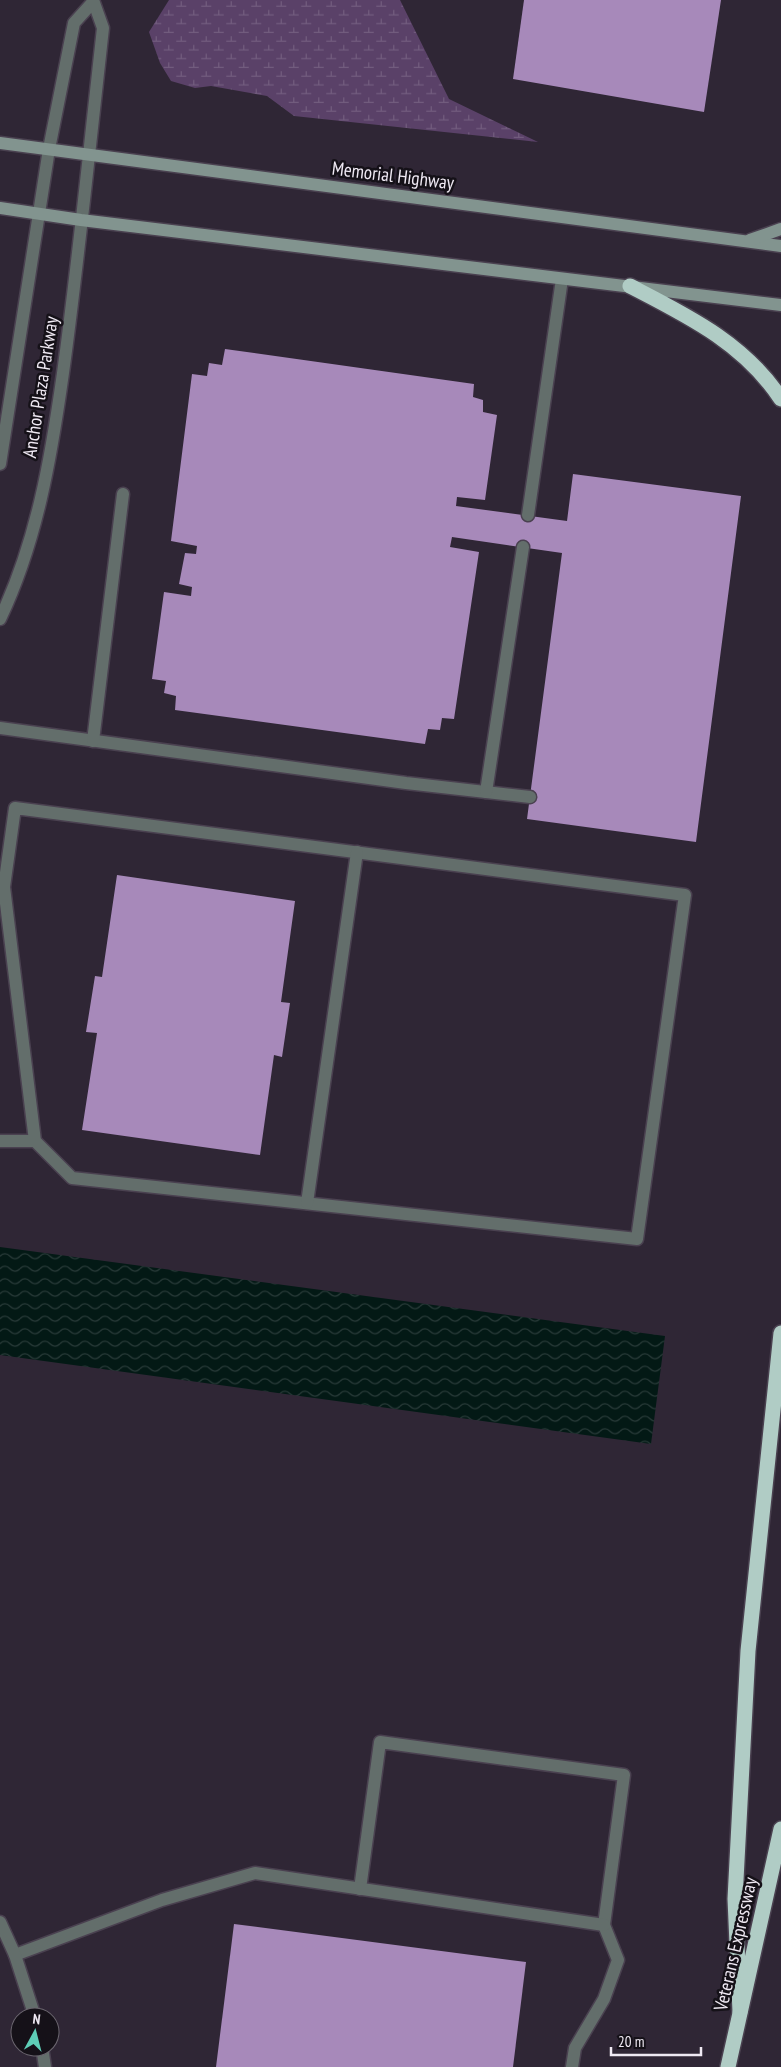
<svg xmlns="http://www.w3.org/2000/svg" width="781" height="2067" viewBox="0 0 781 2067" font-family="'PT Sans Narrow',sans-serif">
<defs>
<pattern id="wetland-marsh" width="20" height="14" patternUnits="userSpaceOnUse" patternTransform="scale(1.25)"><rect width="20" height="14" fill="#5a4168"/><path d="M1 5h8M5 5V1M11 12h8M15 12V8" fill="none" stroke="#725c7e"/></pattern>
<pattern id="water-waves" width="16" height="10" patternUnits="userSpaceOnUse" patternTransform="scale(1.25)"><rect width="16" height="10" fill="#031915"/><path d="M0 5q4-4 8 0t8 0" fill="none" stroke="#283a38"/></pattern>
</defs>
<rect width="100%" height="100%" fill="#2f2635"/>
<!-- wetland -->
<path fill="url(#wetland-marsh)" d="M169,0H400L449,99L538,142L294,116L267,96L211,86L195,88L171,81L160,63L149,32Z"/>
<!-- water -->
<path fill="url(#water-waves)" d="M0,1247L665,1336L651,1444L0,1355Z"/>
<!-- building -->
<g fill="#a789ba">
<path d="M524,0H721L704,112L513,79Z"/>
<path d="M225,349L474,384L473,397L483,400V412L497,415L485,500L457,497L456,506L567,521L573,474L741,496L696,842L527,819L562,553L452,537L450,547L479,552L454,719L442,718L440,730L428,729L425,744L175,710L176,696L164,693L166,681L152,679L164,592L191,596L192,587L179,584L185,553L196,554L197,546L171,541L192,374L207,376L209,363L222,365Z"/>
<path d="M117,875L295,901L281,1002L290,1003L282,1057L274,1055L260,1155L82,1130L97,1033L86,1032L95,976L102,977Z"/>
<path d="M234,1924L526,1962L513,2067H216Z"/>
</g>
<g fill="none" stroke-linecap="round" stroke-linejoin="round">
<defs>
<g id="service">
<path d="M49,149L74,23L93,2"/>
<path d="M89,155L103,28L93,0"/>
<path d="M528,515L562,279"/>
<path d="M0,728L406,783L530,797"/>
<path d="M93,741L123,494"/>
<path d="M486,792L523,547"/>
<path d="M0,1141H35L4,887L15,808L685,895L637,1239L72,1178L35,1141"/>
<path d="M307,1203L357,852"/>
<path d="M360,1889L380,1742L624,1775L604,1925L618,1960L604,1999L575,2048L572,2067"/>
<path d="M15,1955L162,1900L255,1873L604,1925"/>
</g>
<g id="minor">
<path d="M0,464L49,149"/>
<path d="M0,619C37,541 51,458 63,373C73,301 81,228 89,155"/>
<path d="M0,1922L15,1955L35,2017"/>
<path d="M42,2047L45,2067"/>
</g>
<g id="secondary">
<path d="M0,143L781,246"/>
<path d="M0,208L81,220L781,305"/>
<path d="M750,240L781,229"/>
</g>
<g id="motorway">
<path d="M630,286C688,316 744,343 781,399"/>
<path d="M740,2012L735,1899L748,1651L781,1333"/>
<path d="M728,2067L781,1829"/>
</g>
</defs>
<!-- service casing -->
<use href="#service" stroke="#4a4150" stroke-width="15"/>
<!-- minor casing -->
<use href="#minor" stroke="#4a4150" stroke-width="15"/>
<!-- secondary casing -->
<use href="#secondary" stroke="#4a4150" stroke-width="15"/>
<!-- motorway casing -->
<use href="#motorway" stroke="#4a4150" stroke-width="18"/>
<!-- service -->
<use href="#service" stroke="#636e6b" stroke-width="12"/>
<!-- minor -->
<use href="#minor" stroke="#636e6b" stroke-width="12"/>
<!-- secondary -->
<use href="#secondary" stroke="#82948f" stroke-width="12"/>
<!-- motorway -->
<use href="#motorway" stroke="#b0ccc5" stroke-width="15"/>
</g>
<g text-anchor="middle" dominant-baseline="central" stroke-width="5" stroke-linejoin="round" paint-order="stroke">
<!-- street labels -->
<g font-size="19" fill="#efe9f3" stroke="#151118">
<text transform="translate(393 175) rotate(7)">Memorial Highway</text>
<text transform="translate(40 387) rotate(-81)">Anchor Plaza Parkway</text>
<text transform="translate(735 1944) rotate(-77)">Veterans Expressway</text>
</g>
</g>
<!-- north arrow -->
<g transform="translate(35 2032) rotate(7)"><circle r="24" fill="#151118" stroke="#6c6770"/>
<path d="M0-4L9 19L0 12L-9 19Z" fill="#5eceb7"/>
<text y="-8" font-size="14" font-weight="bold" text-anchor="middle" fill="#efe9f3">N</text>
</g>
<!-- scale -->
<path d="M611 2047v8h90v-8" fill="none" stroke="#efe9f3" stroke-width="2.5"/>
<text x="618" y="2047" font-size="15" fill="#efe9f3" stroke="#151118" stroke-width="4" paint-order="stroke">20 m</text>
</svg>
